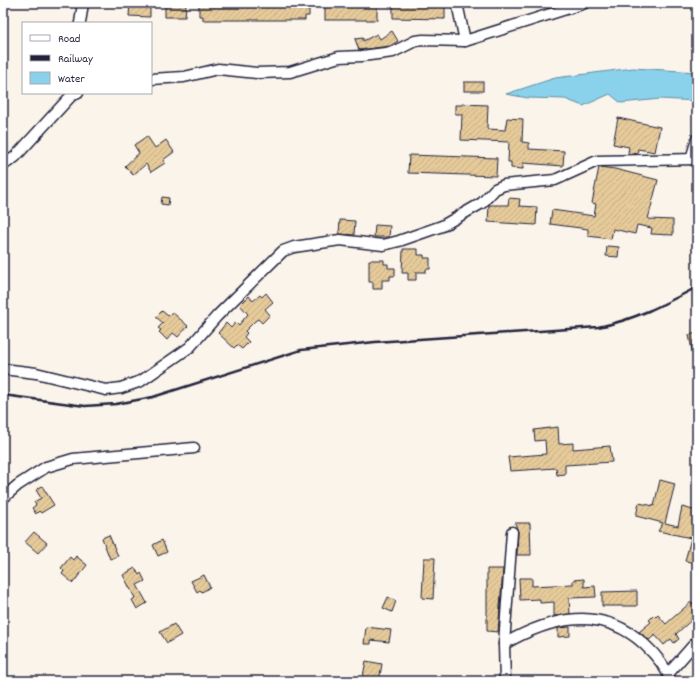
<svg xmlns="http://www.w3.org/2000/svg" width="700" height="684" viewBox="0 0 700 684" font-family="Dekko,sans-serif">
<defs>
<pattern id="building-hatch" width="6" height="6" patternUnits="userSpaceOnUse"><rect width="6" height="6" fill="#e6ca9a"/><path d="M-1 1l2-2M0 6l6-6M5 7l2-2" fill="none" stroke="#c5ad86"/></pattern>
</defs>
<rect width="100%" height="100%" fill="#faf4eb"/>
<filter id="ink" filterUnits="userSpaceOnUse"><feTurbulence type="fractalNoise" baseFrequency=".025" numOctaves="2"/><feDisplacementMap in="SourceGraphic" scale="8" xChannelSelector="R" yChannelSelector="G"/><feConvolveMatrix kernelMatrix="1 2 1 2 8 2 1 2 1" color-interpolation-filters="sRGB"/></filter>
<g filter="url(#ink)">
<!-- water -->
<path fill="#8ad2eb" stroke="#608ca5" d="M633,68L697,72V101L660,99L621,103L610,94L583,106L565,99L528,98L506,94L555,78Z"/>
<!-- building -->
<g fill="url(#building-hatch)" stroke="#22223b">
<path d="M130,3H150V17L129,16Z"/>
<path d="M165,3L186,4L185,17H165Z"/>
<path d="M199,3H309V16H305V20H203V16H199Z"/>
<rect x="325" y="3" width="52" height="17"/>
<path d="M393,3H445V19L393,18Z"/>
<path d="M392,31L398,41L390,46L359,50L355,39L363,38V41L377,34L380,39Z"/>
<rect x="464" y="82" width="19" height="9"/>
<path d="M462,104L488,105L487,129L505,130L507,118L523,119L522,142L529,143V149L564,151L563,166L523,163V169L511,168V162H508L509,142L461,140L462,114H455V105H462Z"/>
<path d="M618,118L660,127L655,152L638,149L637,154L628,152L629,147L613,144Z"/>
<path d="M147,136L155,148L166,140L174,152L163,160L165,163L151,172L146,164L133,175L125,166L139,153L134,145Z"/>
<path d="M409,155L497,158L496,176L408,173Z"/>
<path d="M599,167L615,169L658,180L648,219L673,220V235L651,234L652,228L637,225L635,234L613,229L611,239L588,236V229L550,224L552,210L594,216L596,204L592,203Z"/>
<path d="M162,197L169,198L168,205L161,204Z"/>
<path d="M509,198L520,199L519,206L537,207L536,225L488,222L489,205H508Z"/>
<path d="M340,220L355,221L354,235L339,234Z"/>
<path d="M375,225L390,226L389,237H374Z"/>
<path d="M607,246L619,247L618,257L606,256Z"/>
<path d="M403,249H418V255H424V258H430V269H426V272H416V280H408V273H402Z"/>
<path d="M369,260H384V264H388V268H395V276H390V280H382V289H373V282H369Z"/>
<path d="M266,293L273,302L265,309L270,315L262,323L258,319L255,321L245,331L247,333L244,337L249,342L242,349L237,345L234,348L218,333L226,323L231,328L236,322L239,325L248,314L240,305L249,296L253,301L260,295L262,297Z"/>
<path d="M162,311L168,316L172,312L188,326L178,337L173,333L167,340L159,332L161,330L158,328L163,323L156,317Z"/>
<path d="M697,333V360H694L689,335Z"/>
<path d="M558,427L559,444L573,443V449L610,446L612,462L565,465V474L557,475L556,468L510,471L508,457L546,454L545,440L535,441L534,430Z"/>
<path d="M660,480L675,484L665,523L678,526L682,507L697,511V563L685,561L691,538L658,531L663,523L636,516L639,503L654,506Z"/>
<path d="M42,486L54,505L41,513L39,511L36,514L32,508L36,505L34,502L41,498L36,490Z"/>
<path d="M515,523H530L531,555H517L518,532Z"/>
<path d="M34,532L47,543L38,553L25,542Z"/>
<path d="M109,535L118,556L110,559L102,538Z"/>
<path d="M162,540L167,552L158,556L153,545Z"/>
<path d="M76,556L87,565L73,583L62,574L64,571L61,568L70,557L73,560Z"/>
<path d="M424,558H435L433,599L422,598Z"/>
<path d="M135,568L139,575L141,573L145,581L137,585L147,603L137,609L132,600L135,598L123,575Z"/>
<path d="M487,569H503L498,632L487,631Z"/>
<path d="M204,575L210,587L202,592L200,590L197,592L191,581Z"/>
<path d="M519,578H532V586L573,584V580L584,579V587L595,586L596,597L569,598L570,614L554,616V602L540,603V599L520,600Z"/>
<path d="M637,591V606H602V592Z"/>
<path d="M388,597L396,601L392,612L383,608Z"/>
<path d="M691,602L697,609V615L676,634L679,639L674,643L671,639L664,645L655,635L649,640L639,632L651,622L649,620L654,615L656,617L658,615L666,624Z"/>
<path d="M174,624L181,635L167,643L160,632Z"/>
<path d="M366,627L391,630L389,642L371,640V644H364Z"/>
<path d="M570,627V636L558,637V628Z"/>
<path d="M366,661L382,664L379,681H362Z"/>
</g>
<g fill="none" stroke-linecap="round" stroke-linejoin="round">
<defs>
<g id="minor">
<path d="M457,3L465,41"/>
<path d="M80,23L83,3"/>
<path d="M151,79L184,77L218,69L257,73L290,72L339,57L362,56L393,52L415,41L423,40L465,41L585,3"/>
<path d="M691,159L697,139"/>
<path d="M3,165L15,157L71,96L78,93"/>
<path d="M3,369L36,373L106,390L121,388L141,381L190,347L217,316L283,251L294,247L340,240L383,245L399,241L442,226L482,203L495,189L504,185L555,180L597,161L697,159"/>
<path d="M3,498L18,485L46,467L73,459L194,448"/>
<path d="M504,644C551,617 601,605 644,644C655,654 666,667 671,681"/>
<path d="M668,674L697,641"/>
<path d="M505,681L504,644L512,532"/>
</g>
</defs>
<!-- minor casing -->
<use href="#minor" stroke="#22223b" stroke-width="13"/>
<!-- minor -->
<use href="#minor" stroke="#fff" stroke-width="10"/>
<!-- rail -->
<path stroke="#22223b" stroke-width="2.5" d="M3,395L85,406L116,404L153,397L301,350L375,342L598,327C634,320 665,304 697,287"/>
</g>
</g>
<!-- margin -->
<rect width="700" height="684" fill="none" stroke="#fff" stroke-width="16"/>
<rect x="8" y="8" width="684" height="668" fill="none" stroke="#22223b" stroke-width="1.5" filter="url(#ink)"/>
<!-- legend -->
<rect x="22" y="22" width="130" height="72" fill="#ffffff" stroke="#a7a7b1"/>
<rect x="30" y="35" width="20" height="6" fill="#ffffff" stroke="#a7a7b1"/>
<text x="58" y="42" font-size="12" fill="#22223b">Road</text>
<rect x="30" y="55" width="20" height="6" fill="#22223b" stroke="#a7a7b1"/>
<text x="58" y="62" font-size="12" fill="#22223b">Railway</text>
<rect x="30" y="72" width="20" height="12" fill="#8ad2eb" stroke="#a7a7b1"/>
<text x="58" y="82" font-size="12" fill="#22223b">Water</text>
</svg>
